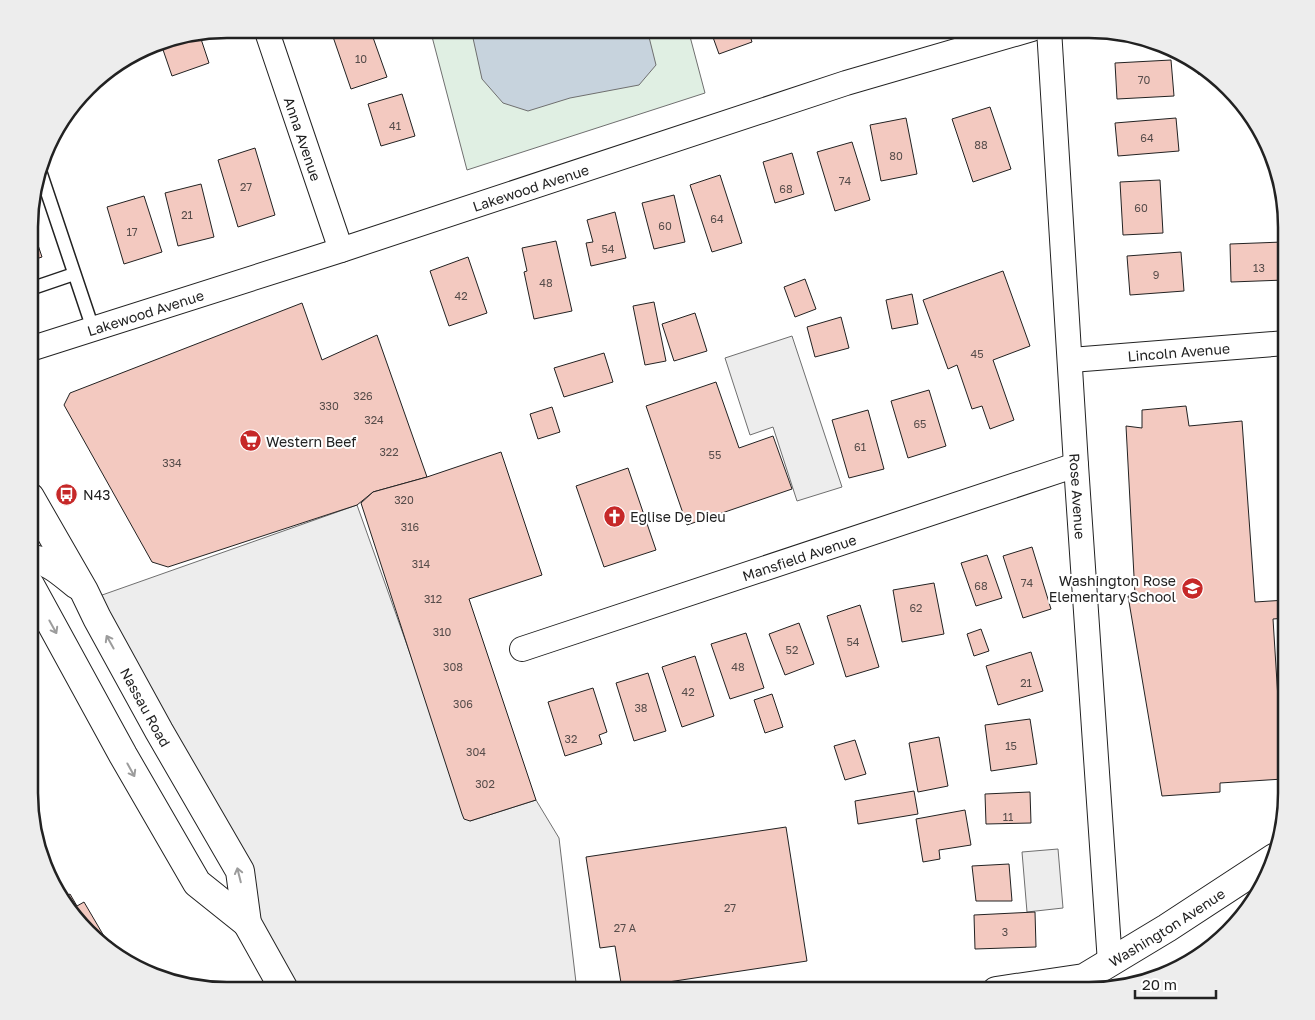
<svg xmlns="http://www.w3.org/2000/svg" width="1315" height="1020" viewBox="0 0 1315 1020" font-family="'Golos Text',sans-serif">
<rect width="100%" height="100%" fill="#fff"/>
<!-- green -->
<path fill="#e0efe3" stroke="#6f6f6f" d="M430,29H688L705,93L467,170Z"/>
<!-- parking -->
<g fill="#ededed" stroke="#6f6f6f">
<path d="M792,336L842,487L797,501L773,427L750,435L725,358Z"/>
<path d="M357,505L470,821L536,800L559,838L577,991H284L240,871L88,600Z"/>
<path d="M1058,849L1063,908L1027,912L1022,852Z"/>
</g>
<!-- water -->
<path fill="#c7d3dd" stroke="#6f6f6f" d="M471,29H647L656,65L639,85L570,98L528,111L503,103L482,79Z"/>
<!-- building -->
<g fill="#f3c9c0" stroke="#222">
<path d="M336,29H370L387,77L351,89L331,31Z"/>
<path d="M710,29H748L752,42L719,54Z"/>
<path d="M199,33L209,63L172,76L160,41Z"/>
<path d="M1171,60L1174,96L1117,99L1115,63Z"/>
<path d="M1198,65L1212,74H1198Z"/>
<path d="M402,94L415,136L381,146L368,104Z"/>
<path d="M990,107L1011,169L973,182L952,119Z"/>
<path d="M906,118L917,174L881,181L870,125Z"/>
<path d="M1176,118L1179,151L1118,156L1115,123Z"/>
<path d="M852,142L870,200L835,211L817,152Z"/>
<path d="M255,148L275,215L238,227L218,160Z"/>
<path d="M792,153L804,194L775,203L763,162Z"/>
<path d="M720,175L742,243L712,252L690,185Z"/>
<path d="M1160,180L1163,233L1123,235L1120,182Z"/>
<path d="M201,184L214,237L178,246L165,193Z"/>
<path d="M674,195L685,242L654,249L642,203Z"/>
<path d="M144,196L162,252L124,264L107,207Z"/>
<path d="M615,212L626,258L591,266L586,243L593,242L587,220Z"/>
<path d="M30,221L42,257L30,261Z"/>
<path d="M556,241L572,311L534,319L524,272L527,271L522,248Z"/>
<path d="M1283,242L1285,280L1231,282L1230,244Z"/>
<path d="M1181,252L1184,291L1130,295L1127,256Z"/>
<path d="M468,257L487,313L449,326L430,271Z"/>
<path d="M1003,271L1030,346L993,360L1014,420L990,429L982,406L972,409L957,365L948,369L923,300Z"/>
<path d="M805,279L816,309L795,317L784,287Z"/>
<path d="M912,294L918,324L892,329L886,300Z"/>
<path d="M654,302L666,361L645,365L633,306Z"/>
<path d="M302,303L322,360L377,335L427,477L373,492L357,505L168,567L152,562L64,405L70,393Z"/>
<path d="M695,313L707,351L674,361L662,324Z"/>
<path d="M841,317L849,348L815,357L807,327Z"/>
<path d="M604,353L613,382L564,397L554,368Z"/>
<path d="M716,382L739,448L773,436L792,489L687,525L646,406Z"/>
<path d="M929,390L946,446L908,458L891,401Z"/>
<path d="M1186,406L1189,426L1242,421L1255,602L1286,600V618L1273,619L1283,779L1220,783V792L1162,796L1128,596L1135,595L1126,426L1142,428V410Z"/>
<path d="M552,407L560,432L538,439L530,414Z"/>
<path d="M868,410L884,469L849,478L832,420Z"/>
<path d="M501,452L542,575L469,599L536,800L470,821L464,819L462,814L361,503L373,492L427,477Z"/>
<path d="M628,468L656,550L604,567L576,486Z"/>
<path d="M1032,547L1051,609L1023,618L1003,556Z"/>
<path d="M987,555L1002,598L976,606L961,563Z"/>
<path d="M934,583L944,634L902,642L893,590Z"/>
<path d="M860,605L879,667L846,677L827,616Z"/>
<path d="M799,623L814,664L785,675L769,634Z"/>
<path d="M981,629L989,651L974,656L967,634Z"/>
<path d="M746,633L764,688L730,699L711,644Z"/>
<path d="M1031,652L1043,691L998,705L986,666Z"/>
<path d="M695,656L714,716L682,727L662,667Z"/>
<path d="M648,673L666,731L634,741L616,683Z"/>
<path d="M593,688L607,732L599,735L602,744L565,756L548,702Z"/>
<path d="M772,694L783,727L765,733L754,700Z"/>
<path d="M1030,719L1037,764L991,771L985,725Z"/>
<path d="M939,737L948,786L918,792L909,743Z"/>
<path d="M855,740L866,774L845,780L834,746Z"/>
<path d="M914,791L918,814L858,824L855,801Z"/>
<path d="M1030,792L1031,823L986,824L985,794Z"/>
<path d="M965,810L971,845L939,850L940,859L923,862L916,819Z"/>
<path d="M786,827L807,961L622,989L615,946L600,948L586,857Z"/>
<path d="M1009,864L1012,901H976L972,866Z"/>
<path d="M70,894L77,906L84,902L108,943L111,941L121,957L96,942L62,898Z"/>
<path d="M1035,912L1036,947L975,949L974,915Z"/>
</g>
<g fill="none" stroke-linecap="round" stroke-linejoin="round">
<defs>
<g id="service">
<path d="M40,171L93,329"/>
<path d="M30,289L74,274"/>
</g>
<g id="minor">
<path id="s1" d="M266,29L341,250"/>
<path id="s2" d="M1049,29L1076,465L1110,963"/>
<path id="s3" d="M30,349L341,250L846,83L1032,29"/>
<path id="s4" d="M1071,360L1286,343"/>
<path id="s5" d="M522,649L1076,465"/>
</g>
<g id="tertiary">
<path id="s6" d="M996,991L1084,978L1167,928L1274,858"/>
</g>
<g id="primary">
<path id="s7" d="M30,497L84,591L97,618L159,731L240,871L247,923L285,991"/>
<path d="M30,559C48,559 63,574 77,585"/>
<path d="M30,585L123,755L197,883L247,923"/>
</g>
</defs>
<!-- service casing -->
<use href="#service" stroke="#222" stroke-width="15"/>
<!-- minor casing -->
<use href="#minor" stroke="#222" stroke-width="26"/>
<!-- tertiary casing -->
<use href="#tertiary" stroke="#222" stroke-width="30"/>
<!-- primary casing -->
<use href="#primary" stroke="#222" stroke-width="30"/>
<!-- service -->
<use href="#service" stroke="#fff" stroke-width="12"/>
<!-- minor -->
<use href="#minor" stroke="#fff" stroke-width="24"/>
<!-- tertiary -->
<use href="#tertiary" stroke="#fff" stroke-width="28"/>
<!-- primary -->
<use href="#primary" stroke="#fff" stroke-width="28"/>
</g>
<!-- one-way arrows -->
<defs><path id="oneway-shaft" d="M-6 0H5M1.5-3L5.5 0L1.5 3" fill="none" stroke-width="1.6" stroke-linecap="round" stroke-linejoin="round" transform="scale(1.25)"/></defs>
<g stroke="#9c9c9c">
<use href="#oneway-shaft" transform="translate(53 627) rotate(61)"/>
<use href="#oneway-shaft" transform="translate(110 642) rotate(-119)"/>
<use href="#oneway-shaft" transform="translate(131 770) rotate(61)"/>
<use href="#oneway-shaft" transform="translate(239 875) rotate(-104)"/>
</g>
<!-- icons -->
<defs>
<symbol id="supermarket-disc" viewBox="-11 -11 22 22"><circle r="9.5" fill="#c62828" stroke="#fff"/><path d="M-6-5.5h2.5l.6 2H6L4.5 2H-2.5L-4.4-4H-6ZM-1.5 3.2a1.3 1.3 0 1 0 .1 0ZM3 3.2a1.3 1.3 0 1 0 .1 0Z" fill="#fff"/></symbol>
<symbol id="bus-disc" viewBox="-11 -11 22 22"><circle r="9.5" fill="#c62828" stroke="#fff"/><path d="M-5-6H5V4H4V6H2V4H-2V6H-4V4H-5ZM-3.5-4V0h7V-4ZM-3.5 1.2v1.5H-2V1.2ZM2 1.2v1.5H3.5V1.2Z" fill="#fff"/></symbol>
<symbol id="church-disc" viewBox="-11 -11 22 22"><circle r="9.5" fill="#c62828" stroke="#fff"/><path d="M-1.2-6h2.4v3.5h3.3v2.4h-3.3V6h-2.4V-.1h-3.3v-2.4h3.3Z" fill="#fff"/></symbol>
<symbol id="school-disc" viewBox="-11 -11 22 22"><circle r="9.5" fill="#c62828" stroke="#fff"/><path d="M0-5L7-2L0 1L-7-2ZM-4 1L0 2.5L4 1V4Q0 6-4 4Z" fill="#fff"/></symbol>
</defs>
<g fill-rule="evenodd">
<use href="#supermarket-disc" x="238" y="428" width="25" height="25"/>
<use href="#bus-disc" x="54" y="482" width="25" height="25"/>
<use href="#church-disc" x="602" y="504" width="25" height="25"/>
<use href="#school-disc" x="1180" y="576" width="25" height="25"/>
</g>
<g text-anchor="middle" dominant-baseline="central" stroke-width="4" stroke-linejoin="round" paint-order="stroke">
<!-- number labels -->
<g font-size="11" fill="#564c4a">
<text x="361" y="58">10</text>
<text x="1144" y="79">70</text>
<text x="395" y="125">41</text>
<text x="1147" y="137">64</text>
<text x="981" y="144">88</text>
<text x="896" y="155">80</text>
<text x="845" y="180">74</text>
<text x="246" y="186">27</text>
<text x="786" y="188">68</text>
<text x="1141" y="207">60</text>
<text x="187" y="214">21</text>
<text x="717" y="218">64</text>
<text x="665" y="225">60</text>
<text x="132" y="231">17</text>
<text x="608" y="248">54</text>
<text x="1259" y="267">13</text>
<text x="1156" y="274">9</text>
<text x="546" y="282">48</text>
<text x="461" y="295">42</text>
<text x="977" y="353">45</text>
<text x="363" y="395">326</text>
<text x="329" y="405">330</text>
<text x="374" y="419">324</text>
<text x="920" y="423">65</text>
<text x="860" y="446">61</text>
<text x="389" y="451">322</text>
<text x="715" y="454">55</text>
<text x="172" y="462">334</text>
<text x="404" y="499">320</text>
<text x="410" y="526">316</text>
<text x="421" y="563">314</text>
<text x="1027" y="582">74</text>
<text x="981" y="585">68</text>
<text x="433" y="598">312</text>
<text x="916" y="607">62</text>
<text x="442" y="631">310</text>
<text x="853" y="641">54</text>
<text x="792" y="649">52</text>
<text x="453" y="666">308</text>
<text x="738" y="666">48</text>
<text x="1026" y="682">21</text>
<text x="688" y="691">42</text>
<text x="463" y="703">306</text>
<text x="641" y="707">38</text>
<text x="571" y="738">32</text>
<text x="1011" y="745">15</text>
<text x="476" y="751">304</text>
<text x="485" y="783">302</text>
<text x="1008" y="816">11</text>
<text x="730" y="907">27</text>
<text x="625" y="927">27 A</text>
<text x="1005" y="931">3</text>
</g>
<!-- street labels -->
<g font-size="14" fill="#222" stroke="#fff">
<text stroke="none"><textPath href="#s1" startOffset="116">Anna Avenue</textPath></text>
<text stroke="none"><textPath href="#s3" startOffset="526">Lakewood Avenue</textPath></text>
<text stroke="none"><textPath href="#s3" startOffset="121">Lakewood Avenue</textPath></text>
<text stroke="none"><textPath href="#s4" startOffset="108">Lincoln Avenue</textPath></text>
<text stroke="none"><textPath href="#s2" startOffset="468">Rose Avenue</textPath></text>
<text stroke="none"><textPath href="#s5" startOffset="292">Mansfield Avenue</textPath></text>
<text stroke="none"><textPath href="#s7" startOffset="240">Nassau Road</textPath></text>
<text stroke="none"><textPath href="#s6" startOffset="186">Washington Avenue</textPath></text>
</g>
<!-- poi labels -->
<g font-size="14" fill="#222" stroke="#fff" text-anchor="start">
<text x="266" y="441">Western Beef</text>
<text x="83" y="494">N43</text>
<text x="630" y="516">Eglise De Dieu</text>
<text x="1176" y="580" text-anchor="end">Washington Rose<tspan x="1176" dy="16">Elementary School</tspan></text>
</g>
</g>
<!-- crop -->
<path d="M0 0H1315V1020H0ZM227 38H1089A189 189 0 0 1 1278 227V793A189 189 0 0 1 1089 982H227A189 189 0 0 1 38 793V227A189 189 0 0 1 227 38Z" fill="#ededed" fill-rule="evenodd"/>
<path fill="none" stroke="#222" stroke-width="2.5" d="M227 38H1089A189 189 0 0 1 1278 227V793A189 189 0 0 1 1089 982H227A189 189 0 0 1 38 793V227A189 189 0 0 1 227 38Z"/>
<!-- scale -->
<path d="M1135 990v8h81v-8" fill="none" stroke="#222222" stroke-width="2.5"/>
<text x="1142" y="990" font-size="15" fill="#222222" stroke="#ffffff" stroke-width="4" paint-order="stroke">20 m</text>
</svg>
